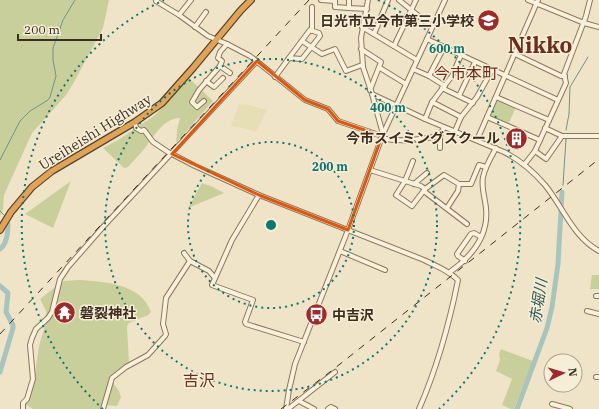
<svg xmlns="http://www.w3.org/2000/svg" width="599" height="409" viewBox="0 0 599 409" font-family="'IBM Plex Serif','Noto Sans JP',serif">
<rect width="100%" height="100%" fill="#f0e4c8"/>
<!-- farmland -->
<path fill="#e6deb5" d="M239,104L251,105L261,109H267L256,132L243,128L231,126Z"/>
<!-- green -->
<g fill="#c9cf9b">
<path d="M0,0H109L103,28L73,84L66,95L32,133L4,195L3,209L0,216Z"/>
<path d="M184,79L191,80L213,101L176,143L177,130L180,118C164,118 154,136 145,148C140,154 134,160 128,167L124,168L103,148L118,140L154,116L169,100Z"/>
<path d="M499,99L516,107L508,125L490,115L497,100Z"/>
<path d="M71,181L53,228L25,214Z"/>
<path d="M202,183L213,187L224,193L188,208Z"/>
<path d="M592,275H599V289H590Z"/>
<path d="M79,280C105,282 141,283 151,312L148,315L129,323L127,326L129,363L109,377L119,391L121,397L117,406L104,405V409H33L25,404L33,388L39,346L47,319L46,311L40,299L63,281Z"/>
<path d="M501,349L533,361L514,409H511L502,405L512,379L496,371L500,360L499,354Z"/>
</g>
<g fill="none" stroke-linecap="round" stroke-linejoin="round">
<!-- stream -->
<g stroke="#6f938a" stroke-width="1">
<path d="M566,130L569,114L570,87L588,57"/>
<path d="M0,160L20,121L30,111L48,100L50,97L56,76L53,60V48L63,20L75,0"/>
<path d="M563,185L566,139"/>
<path d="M0,211L4,215"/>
</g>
<!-- river -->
<g stroke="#a9c4bc" stroke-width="5">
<path d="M0,249C7,244 8,232 8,224"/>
<path d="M0,286L8,293L6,312L13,325V328L0,372"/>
<path d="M517,409L547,328L552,307L558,264L562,192"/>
</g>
<defs>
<g id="minor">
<path d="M157,0L156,1L179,15L208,36L227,44L250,56L305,100L328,109L338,121L382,136"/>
<path d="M321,0L335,1"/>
<path d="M335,0V7L349,8"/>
<path d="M349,0V8L367,9"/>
<path d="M368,0L361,38L363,67L372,94L383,134"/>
<path d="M399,0L432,27"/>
<path d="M528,0L584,23L599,27"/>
<path d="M179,15L191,0"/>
<path d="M195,27L206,12"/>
<path d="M362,27L417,60"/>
<path d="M310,30L319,33L320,36L302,59L289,58Z"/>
<path d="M312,31V7"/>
<path d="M374,34L388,0"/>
<path d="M427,39L558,100"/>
<path d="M302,41L322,54L335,49L346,71L362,65"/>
<path d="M394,46L416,0"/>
<path d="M361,49L381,62L370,90"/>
<path d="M515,54L561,76H565"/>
<path d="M220,66L230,73"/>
<path d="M380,68L406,84"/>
<path d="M413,69L429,76L445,86"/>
<path d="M429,76L444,47"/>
<path d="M275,77L289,58"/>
<path d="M206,81L214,87L223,78"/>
<path d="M442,88L473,103"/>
<path d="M372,94L425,119L504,152C520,160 533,171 545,185C563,207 573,237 599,251"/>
<path d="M459,96L475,62"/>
<path d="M496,97L549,120"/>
<path d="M204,101L197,107L192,102L199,90L220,66L222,61L218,58L220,52L227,44"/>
<path d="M432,102L461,117"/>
<path d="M487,117L540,140"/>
<path d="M425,119L432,102L452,76L461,55"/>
<path d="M135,122L136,128L141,131L144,130L153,142L168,152L195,166L259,195L424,260C436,266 448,270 458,280C449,325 437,368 419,409"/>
<path d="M545,128L562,136H599"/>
<path d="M455,131L461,117L477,97L492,70"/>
<path d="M381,138C401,143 421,139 440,136"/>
<path d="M477,140L538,0"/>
<path d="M440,148V136L444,127"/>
<path d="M535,151L546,159L562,136"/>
<path d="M413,161L405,181L396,195L412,206L425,189L444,175L459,184H471L479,165L486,167"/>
<path d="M524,165L535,151L566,83L564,74L586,16L590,0"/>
<path d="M370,170L421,186L425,189V192L467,224"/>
<path d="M414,184L427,173"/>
<path d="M259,195L232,240L212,285L253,300L245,322L246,324L304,342"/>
<path d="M447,208L458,191L459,184"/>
<path d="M340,251L385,270"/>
<path d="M184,253L190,261L209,271L215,278"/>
<path d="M465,261L458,256L457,254L471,234L474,233L481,237"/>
<path d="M450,272C471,257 489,236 486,208C485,198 481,187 483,177C485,167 491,157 496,148"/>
<path d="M596,296H599"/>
<path d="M587,311L599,314"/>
<path d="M596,377H599"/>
<path d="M299,401L314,409"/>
<path d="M552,404L570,409"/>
<path d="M23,409V403L27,399L33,379L30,345L32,338L36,329L48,318L52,312L60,279L68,267L103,227L257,61"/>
<path d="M103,409L112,378L126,367L148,355L165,336L166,334L163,324L166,298L190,261"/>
<path d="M286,409L289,390L295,364L348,230L383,134L445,0"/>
<path d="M288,409L335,372"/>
<path d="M328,409L331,407L335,409"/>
</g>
<path id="highway" d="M0,230L11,212L32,187L52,171L135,122L162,103L193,68L241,10L251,0"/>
</defs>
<!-- minor casing -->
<use href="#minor" stroke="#8d765c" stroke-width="6"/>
<!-- highway casing -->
<use href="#highway" stroke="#5b4430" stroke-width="8"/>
<!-- minor -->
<use href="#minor" stroke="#faf1dc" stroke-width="4"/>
<!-- highway -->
<use href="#highway" stroke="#e0a458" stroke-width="5.5"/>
<!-- rail -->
<g stroke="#3d2e20" stroke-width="1" stroke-dasharray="7 7" stroke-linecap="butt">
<path d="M0,334L309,0"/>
<path d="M281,409L330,372L599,159"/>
</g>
</g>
<!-- marked area -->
<path fill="none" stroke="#df570d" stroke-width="3" stroke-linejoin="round" d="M257,61L305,100L328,109L338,121L382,136L348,230L259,195L172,154Z"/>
<!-- distance rings -->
<g fill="none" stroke="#0f766e" stroke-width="2" stroke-dasharray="2 4">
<circle cx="271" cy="225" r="83"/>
<circle cx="271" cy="225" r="166"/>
<path d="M103 409A249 249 0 0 1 164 0M378 0A249 249 0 0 1 439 409"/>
</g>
<!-- icons -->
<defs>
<symbol id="school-disc" viewBox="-11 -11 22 22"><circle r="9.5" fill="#9e2a2b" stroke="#f7eed8"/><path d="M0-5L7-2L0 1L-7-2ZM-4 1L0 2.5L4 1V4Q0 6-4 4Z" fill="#fff"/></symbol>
<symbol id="building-disc" viewBox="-11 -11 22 22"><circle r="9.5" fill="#9e2a2b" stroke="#f7eed8"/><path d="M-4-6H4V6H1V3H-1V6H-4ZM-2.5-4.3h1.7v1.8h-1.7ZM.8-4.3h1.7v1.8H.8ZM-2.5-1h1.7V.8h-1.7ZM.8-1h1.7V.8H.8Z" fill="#fff"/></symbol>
<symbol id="temple-disc" viewBox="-11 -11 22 22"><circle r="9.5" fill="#9e2a2b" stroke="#f7eed8"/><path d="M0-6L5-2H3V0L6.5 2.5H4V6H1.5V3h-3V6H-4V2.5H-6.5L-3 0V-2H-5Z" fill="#fff"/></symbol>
<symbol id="bus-disc" viewBox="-11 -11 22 22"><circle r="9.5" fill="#9e2a2b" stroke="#f7eed8"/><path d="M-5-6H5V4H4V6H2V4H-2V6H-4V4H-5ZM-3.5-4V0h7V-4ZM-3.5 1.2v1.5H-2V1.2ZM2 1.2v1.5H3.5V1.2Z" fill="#fff"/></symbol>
</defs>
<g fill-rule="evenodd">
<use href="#school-disc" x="476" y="8" width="25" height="25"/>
<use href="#building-disc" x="504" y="126" width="25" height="25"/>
<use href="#temple-disc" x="52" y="300" width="25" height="25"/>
<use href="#bus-disc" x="304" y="302" width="25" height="25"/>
</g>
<g text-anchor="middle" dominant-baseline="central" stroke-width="3" stroke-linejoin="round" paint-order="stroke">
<!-- poi labels -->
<g font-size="14" font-weight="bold" fill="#3d2e20" stroke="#f7eed8" text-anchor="end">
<text x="474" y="21">日光市立今市第三小学校</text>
<text x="500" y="138">今市スイミングスクール</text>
<text x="80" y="313" text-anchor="start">磐裂神社</text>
<text x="332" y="315" text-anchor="start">中吉沢</text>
</g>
<!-- street labels -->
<g font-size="14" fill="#3d2e20" stroke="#f7eed8">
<text transform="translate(95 132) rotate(-32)">Ureiheishi Highway</text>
</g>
<!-- water labels -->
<g font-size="15" font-style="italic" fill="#2f5d5a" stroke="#f7eed8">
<text transform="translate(538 301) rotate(-81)">赤堀川</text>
</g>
<!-- quarter labels -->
<g font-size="16" fill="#6b2e1e" stroke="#f7eed8">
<text x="466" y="73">今市本町</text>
<text x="199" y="380">吉沢</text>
</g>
<!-- town labels -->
<g font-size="22" font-weight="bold" fill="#6b2e1e" stroke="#f7eed8">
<text x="540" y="44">Nikko</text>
</g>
</g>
<circle cx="271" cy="225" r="6" fill="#0f766e" stroke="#f7eed8" stroke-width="2"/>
<g font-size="12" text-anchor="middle" font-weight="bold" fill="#0f766e" stroke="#f7eed8" stroke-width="3" stroke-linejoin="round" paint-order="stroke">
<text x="447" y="53">600 m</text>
<text x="388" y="112">400 m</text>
<text x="330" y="171">200 m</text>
</g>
<!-- north arrow -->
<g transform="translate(563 373) rotate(85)"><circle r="19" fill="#f7eed8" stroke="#ada18e"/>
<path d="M0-3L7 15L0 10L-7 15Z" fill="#9e2a2b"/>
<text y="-6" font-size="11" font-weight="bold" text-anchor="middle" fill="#3d2e20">N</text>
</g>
<!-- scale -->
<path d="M18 34v6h83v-6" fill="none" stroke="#3d2e20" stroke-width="2"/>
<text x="24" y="34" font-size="12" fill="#3d2e20" stroke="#f7eed8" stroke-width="3" paint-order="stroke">200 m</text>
</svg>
